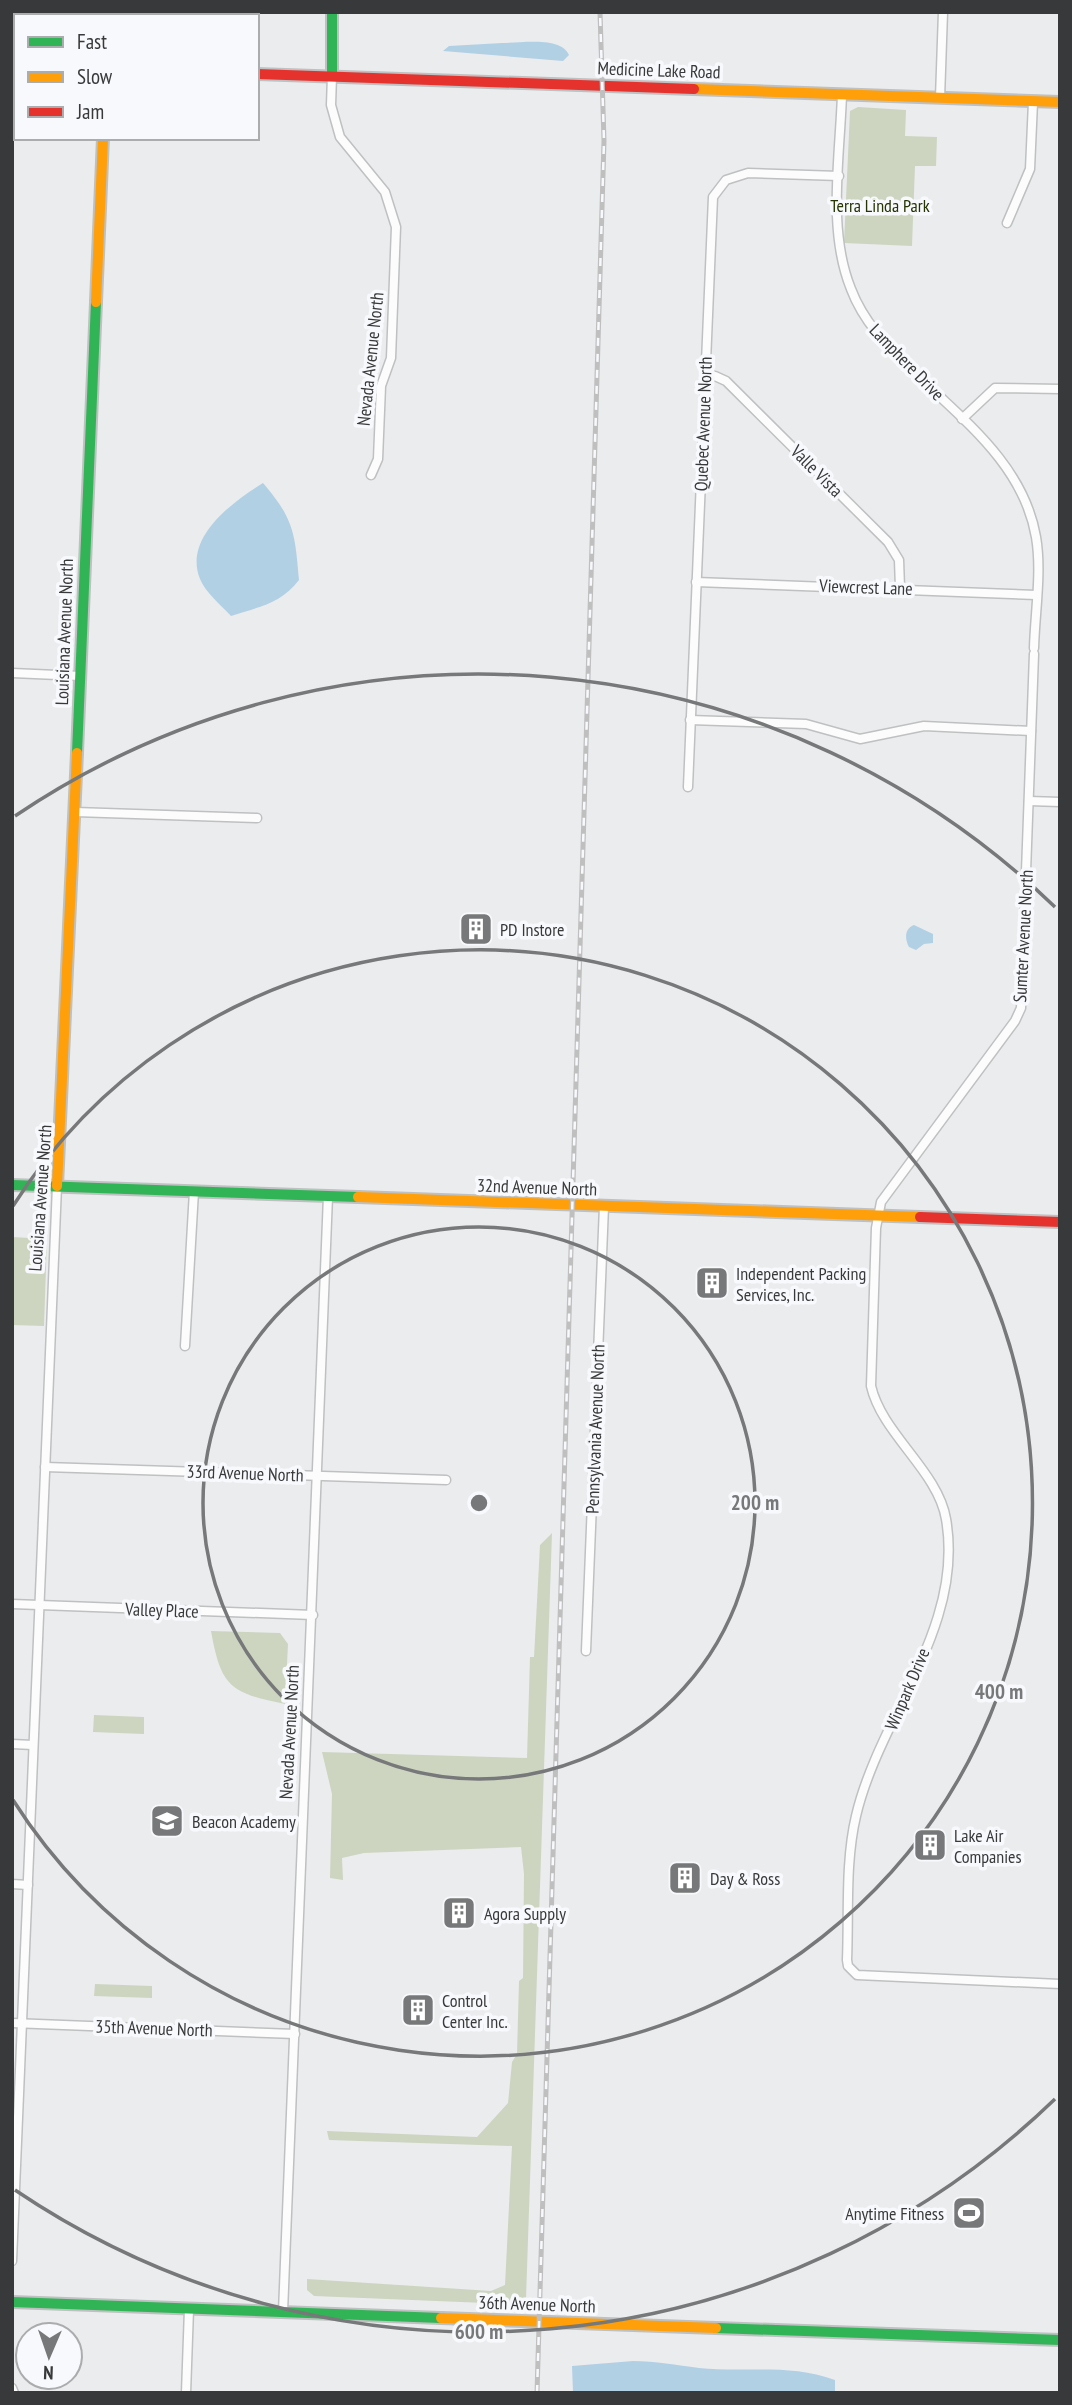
<svg xmlns="http://www.w3.org/2000/svg" width="1072" height="2405" viewBox="0 0 1072 2405" font-family="'PT Sans Narrow',sans-serif">
<rect width="100%" height="100%" fill="#ebecee"/>
<!-- green -->
<g fill="#cdd5c1">
<path d="M858,107L906,110L905,136L937,137L936,166H915L912,246L844,243L850,111Z"/>
<path d="M12,1237L47,1239L44,1326L12,1325Z"/>
<path d="M552,1533L526,2299L512,2304L314,2296L307,2290V2279L491,2291L505,2285L512,2146L329,2140L327,2131L477,2137L508,2103L512,2062L517,2054L519,1981L523,1978L524,1874L521,1847L364,1853L342,1858L343,1880L330,1878L332,1794L322,1752L527,1758L530,1657H534L540,1545Z"/>
<path d="M211,1631L280,1633L288,1644L285,1704C230,1693 221,1687 211,1631Z"/>
<path d="M94,1715L144,1717V1734L93,1732Z"/>
<path d="M95,1984L152,1986V1998L94,1996Z"/>
</g>
<!-- water -->
<g fill="#b2d0e4">
<path d="M502,43C520,43 561,36 569,55L563,61L443,51L449,46Z"/>
<path d="M263,483C294,519 295,533 299,580C281,604 258,607 231,616C221,605 205,592 200,579C183,537 234,501 263,483Z"/>
<path d="M914,925L933,934V943L924,944L916,950L909,947C905,939 904,929 914,925Z"/>
<path d="M633,2361C656,2361 676,2365 699,2368C746,2373 789,2363 835,2380V2391L573,2393L572,2366Z"/>
</g>
<g fill="none" stroke-linecap="round" stroke-linejoin="round">
<defs>
<g id="street">
<path d="M332,76L331,105L340,137L385,192L396,227L391,358L381,386L378,459L371,475"/>
<path d="M842,94C840,157 827,230 851,289C865,326 892,350 919,377C967,423 1024,467 1036,537C1042,572 1035,612 1034,648"/>
<path d="M940,98L943,12"/>
<path d="M1007,223L1030,169L1033,102"/>
<path d="M705,376H715L726,381L888,542L899,560L900,588"/>
<path d="M962,419L995,388L1060,389"/>
<path d="M696,582L1036,595"/>
<path d="M1034,654L1021,1008L1015,1021L881,1202L876,1228L871,1386C882,1434 938,1471 946,1519C965,1627 879,1717 856,1816C845,1862 849,1914 847,1960L848,1966L857,1975L1060,1984"/>
<path d="M12,673L80,676"/>
<path d="M690,720L806,724L860,739L924,726L1031,731"/>
<path d="M688,787L713,197L726,180L748,173L839,176"/>
<path d="M1029,801L1060,802"/>
<path d="M75,812L257,818"/>
<path d="M185,1346L194,1191"/>
<path d="M45,1467L446,1480"/>
<path d="M12,1604L313,1615"/>
<path d="M586,1651L604,1206"/>
<path d="M12,1744L33,1745"/>
<path d="M12,1884L28,1885"/>
<path d="M12,2023L295,2034"/>
<path d="M12,2261L57,1186"/>
<path d="M283,2312L328,1196"/>
<path d="M12,2388L14,2393"/>
<path d="M186,2393L189,2309"/>
</g>
<g id="fast">
<path d="M332,12V76"/>
<path d="M77,753L96,302"/>
<path d="M12,1185L358,1197"/>
<path d="M12,2302L441,2318"/>
<path d="M716,2328L1060,2340"/>
</g>
<g id="slow">
<path d="M12,64H16"/>
<path d="M694,89L1060,102"/>
<path d="M96,302L103,138"/>
<path d="M57,1186L77,753"/>
<path d="M358,1197L920,1217"/>
<path d="M441,2318L716,2328"/>
</g>
<g id="jam">
<path d="M257,74L694,89"/>
<path d="M920,1217L1060,1222"/>
</g>
</defs>
<!-- street casing -->
<use href="#street" stroke="#bfc0c1" stroke-width="11"/>
<!-- fast casing -->
<use href="#fast" stroke="#bfc0c1" stroke-width="14"/>
<!-- slow casing -->
<use href="#slow" stroke="#bfc0c1" stroke-width="14"/>
<!-- jam casing -->
<use href="#jam" stroke="#bfc0c1" stroke-width="14"/>
<!-- street -->
<use href="#street" stroke="#fcfcfc" stroke-width="8"/>
<!-- fast -->
<use href="#fast" stroke="#30b455" stroke-width="10"/>
<!-- slow -->
<use href="#slow" stroke="#ff9f0a" stroke-width="10"/>
<!-- jam -->
<use href="#jam" stroke="#e5322d" stroke-width="10"/>
<defs>
<path id="rail" d="M537,2393L604,141L600,12"/>
</defs>
<!-- rail casing -->
<use href="#rail" stroke="#bfbfc0" stroke-width="5"/>
<!-- rail -->
<use href="#rail" stroke="#f8f9fc" stroke-width="2.5" stroke-dasharray="8" stroke-linecap="butt"/>
</g>
<!-- distance rings -->
<g fill="none" stroke="#777879" stroke-width="3.5">
<circle cx="479" cy="1503" r="276"/>
<path d="M13 1206A553 553 0 1 1 13 1800"/>
<path d="M1055 2099A829 829 0 0 1 15 2190M15 816A829 829 0 0 1 1055 907"/>
</g>
<!-- icons -->
<defs>
<symbol id="building-square" viewBox="-11 -11 22 22"><rect x="-9" y="-9" width="18" height="18" rx="4" fill="#777879" stroke="#f8f9fc"/><path d="M-4-6H4V6H1V3H-1V6H-4ZM-2.5-4.3h1.7v1.8h-1.7ZM.8-4.3h1.7v1.8H.8ZM-2.5-1h1.7V.8h-1.7ZM.8-1h1.7V.8H.8Z" fill="#fff"/></symbol>
<symbol id="school-square" viewBox="-11 -11 22 22"><rect x="-9" y="-9" width="18" height="18" rx="4" fill="#777879" stroke="#f8f9fc"/><path d="M0-5L7-2L0 1L-7-2ZM-4 1L0 2.5L4 1V4Q0 6-4 4Z" fill="#fff"/></symbol>
<symbol id="stadium-square" viewBox="-11 -11 22 22"><rect x="-9" y="-9" width="18" height="18" rx="4" fill="#777879" stroke="#f8f9fc"/><path d="M0-5a6.5 5 0 1 0 0 10a6.5 5 0 1 0 0-10ZM-3.5-1.8h7v3.6h-7Z" fill="#fff"/></symbol>
</defs>
<g fill-rule="evenodd">
<use href="#building-square" x="457" y="910" width="38" height="38"/>
<use href="#building-square" x="693" y="1264" width="38" height="38"/>
<use href="#school-square" x="148" y="1802" width="38" height="38"/>
<use href="#building-square" x="911" y="1826" width="38" height="38"/>
<use href="#building-square" x="666" y="1859" width="38" height="38"/>
<use href="#building-square" x="440" y="1894" width="38" height="38"/>
<use href="#building-square" x="399" y="1991" width="38" height="38"/>
<use href="#stadium-square" x="950" y="2194" width="38" height="38"/>
</g>
<g text-anchor="middle" dominant-baseline="central" stroke-width="7" stroke-linejoin="round" paint-order="stroke">
<!-- street labels -->
<g font-size="18" fill="#38393a" stroke="#f8f9fc">
<text transform="translate(659 70) rotate(2)">Medicine Lake Road</text>
<text transform="translate(370 359) rotate(-84)">Nevada Avenue North</text>
<text transform="translate(907 362) rotate(46)">Lamphere Drive</text>
<text transform="translate(703 424) rotate(-88)">Quebec Avenue North</text>
<text transform="translate(817 471) rotate(45)">Valle Vista</text>
<text transform="translate(866 587) rotate(2)">Viewcrest Lane</text>
<text transform="translate(64 632) rotate(-88)">Louisiana Avenue North</text>
<text transform="translate(1023 936) rotate(-87)">Sumter Avenue North</text>
<text transform="translate(537 1187) rotate(2)">32nd Avenue North</text>
<text transform="translate(40 1198) rotate(-86)">Louisiana Avenue North</text>
<text transform="translate(595 1429) rotate(-88)">Pennsylvania Avenue North</text>
<text transform="translate(245 1473) rotate(2)">33rd Avenue North</text>
<text transform="translate(162 1610) rotate(2)">Valley Place</text>
<text transform="translate(907 1689) rotate(-67)">Winpark Drive</text>
<text transform="translate(289 1732) rotate(-87)">Nevada Avenue North</text>
<text transform="translate(154 2028) rotate(2)">35th Avenue North</text>
<text transform="translate(537 2304) rotate(2)">36th Avenue North</text>
</g>
<!-- park labels -->
<g font-size="18" fill="#263302" stroke="#f8f9fc">
<text x="880" y="205">Terra Linda Park</text>
</g>
<!-- poi labels -->
<g font-size="18" fill="#38393a" stroke="#f8f9fc" text-anchor="start">
<text x="500" y="929">PD Instore</text>
<text x="736" y="1273">Independent Packing<tspan x="736" dy="21">Services, Inc.</tspan></text>
<text x="192" y="1821">Beacon Academy</text>
<text x="954" y="1835">Lake Air<tspan x="954" dy="21">Companies</tspan></text>
<text x="710" y="1878">Day &amp; Ross</text>
<text x="484" y="1913">Agora Supply</text>
<text x="442" y="2000">Control<tspan x="442" dy="21">Center Inc.</tspan></text>
<text x="944" y="2213" text-anchor="end">Anytime Fitness</text>
</g>
</g>
<circle cx="479" cy="1503" r="10" fill="#777879" stroke="#f8f9fc" stroke-width="3.5"/>
<g font-size="21" text-anchor="middle" font-weight="bold" fill="#777879" stroke="#f8f9fc" stroke-width="7" stroke-linejoin="round" paint-order="stroke">
<text x="755" y="1510">200 m</text>
<text x="999" y="1699">400 m</text>
<text x="479" y="2339">600 m</text>
</g>
<!-- border -->
<rect width="1072" height="2405" fill="none" stroke="#38393a" stroke-width="28"/>
<!-- legend -->
<rect x="14" y="14" width="245" height="126" fill="#f8f9fc" stroke="#abacae" stroke-width="2"/>
<rect x="28" y="37" width="35" height="10" fill="#30b455" stroke="#abacae" stroke-width="2"/>
<text x="77" y="49" font-size="21" fill="#38393a">Fast</text>
<rect x="28" y="72" width="35" height="10" fill="#ff9f0a" stroke="#abacae" stroke-width="2"/>
<text x="77" y="84" font-size="21" fill="#38393a">Slow</text>
<rect x="28" y="107" width="35" height="10" fill="#e5322d" stroke="#abacae" stroke-width="2"/>
<text x="77" y="119" font-size="21" fill="#38393a">Jam</text>
<!-- north arrow -->
<g transform="translate(49 2356) rotate(182)"><circle r="33" fill="#f8f9fc" stroke="#abacae" stroke-width="2"/>
<path d="M0-5L12 26L0 18L-12 26Z" fill="#777879"/>
<text y="-10" font-size="19" font-weight="bold" text-anchor="middle" fill="#38393a">N</text>
</g>
</svg>
